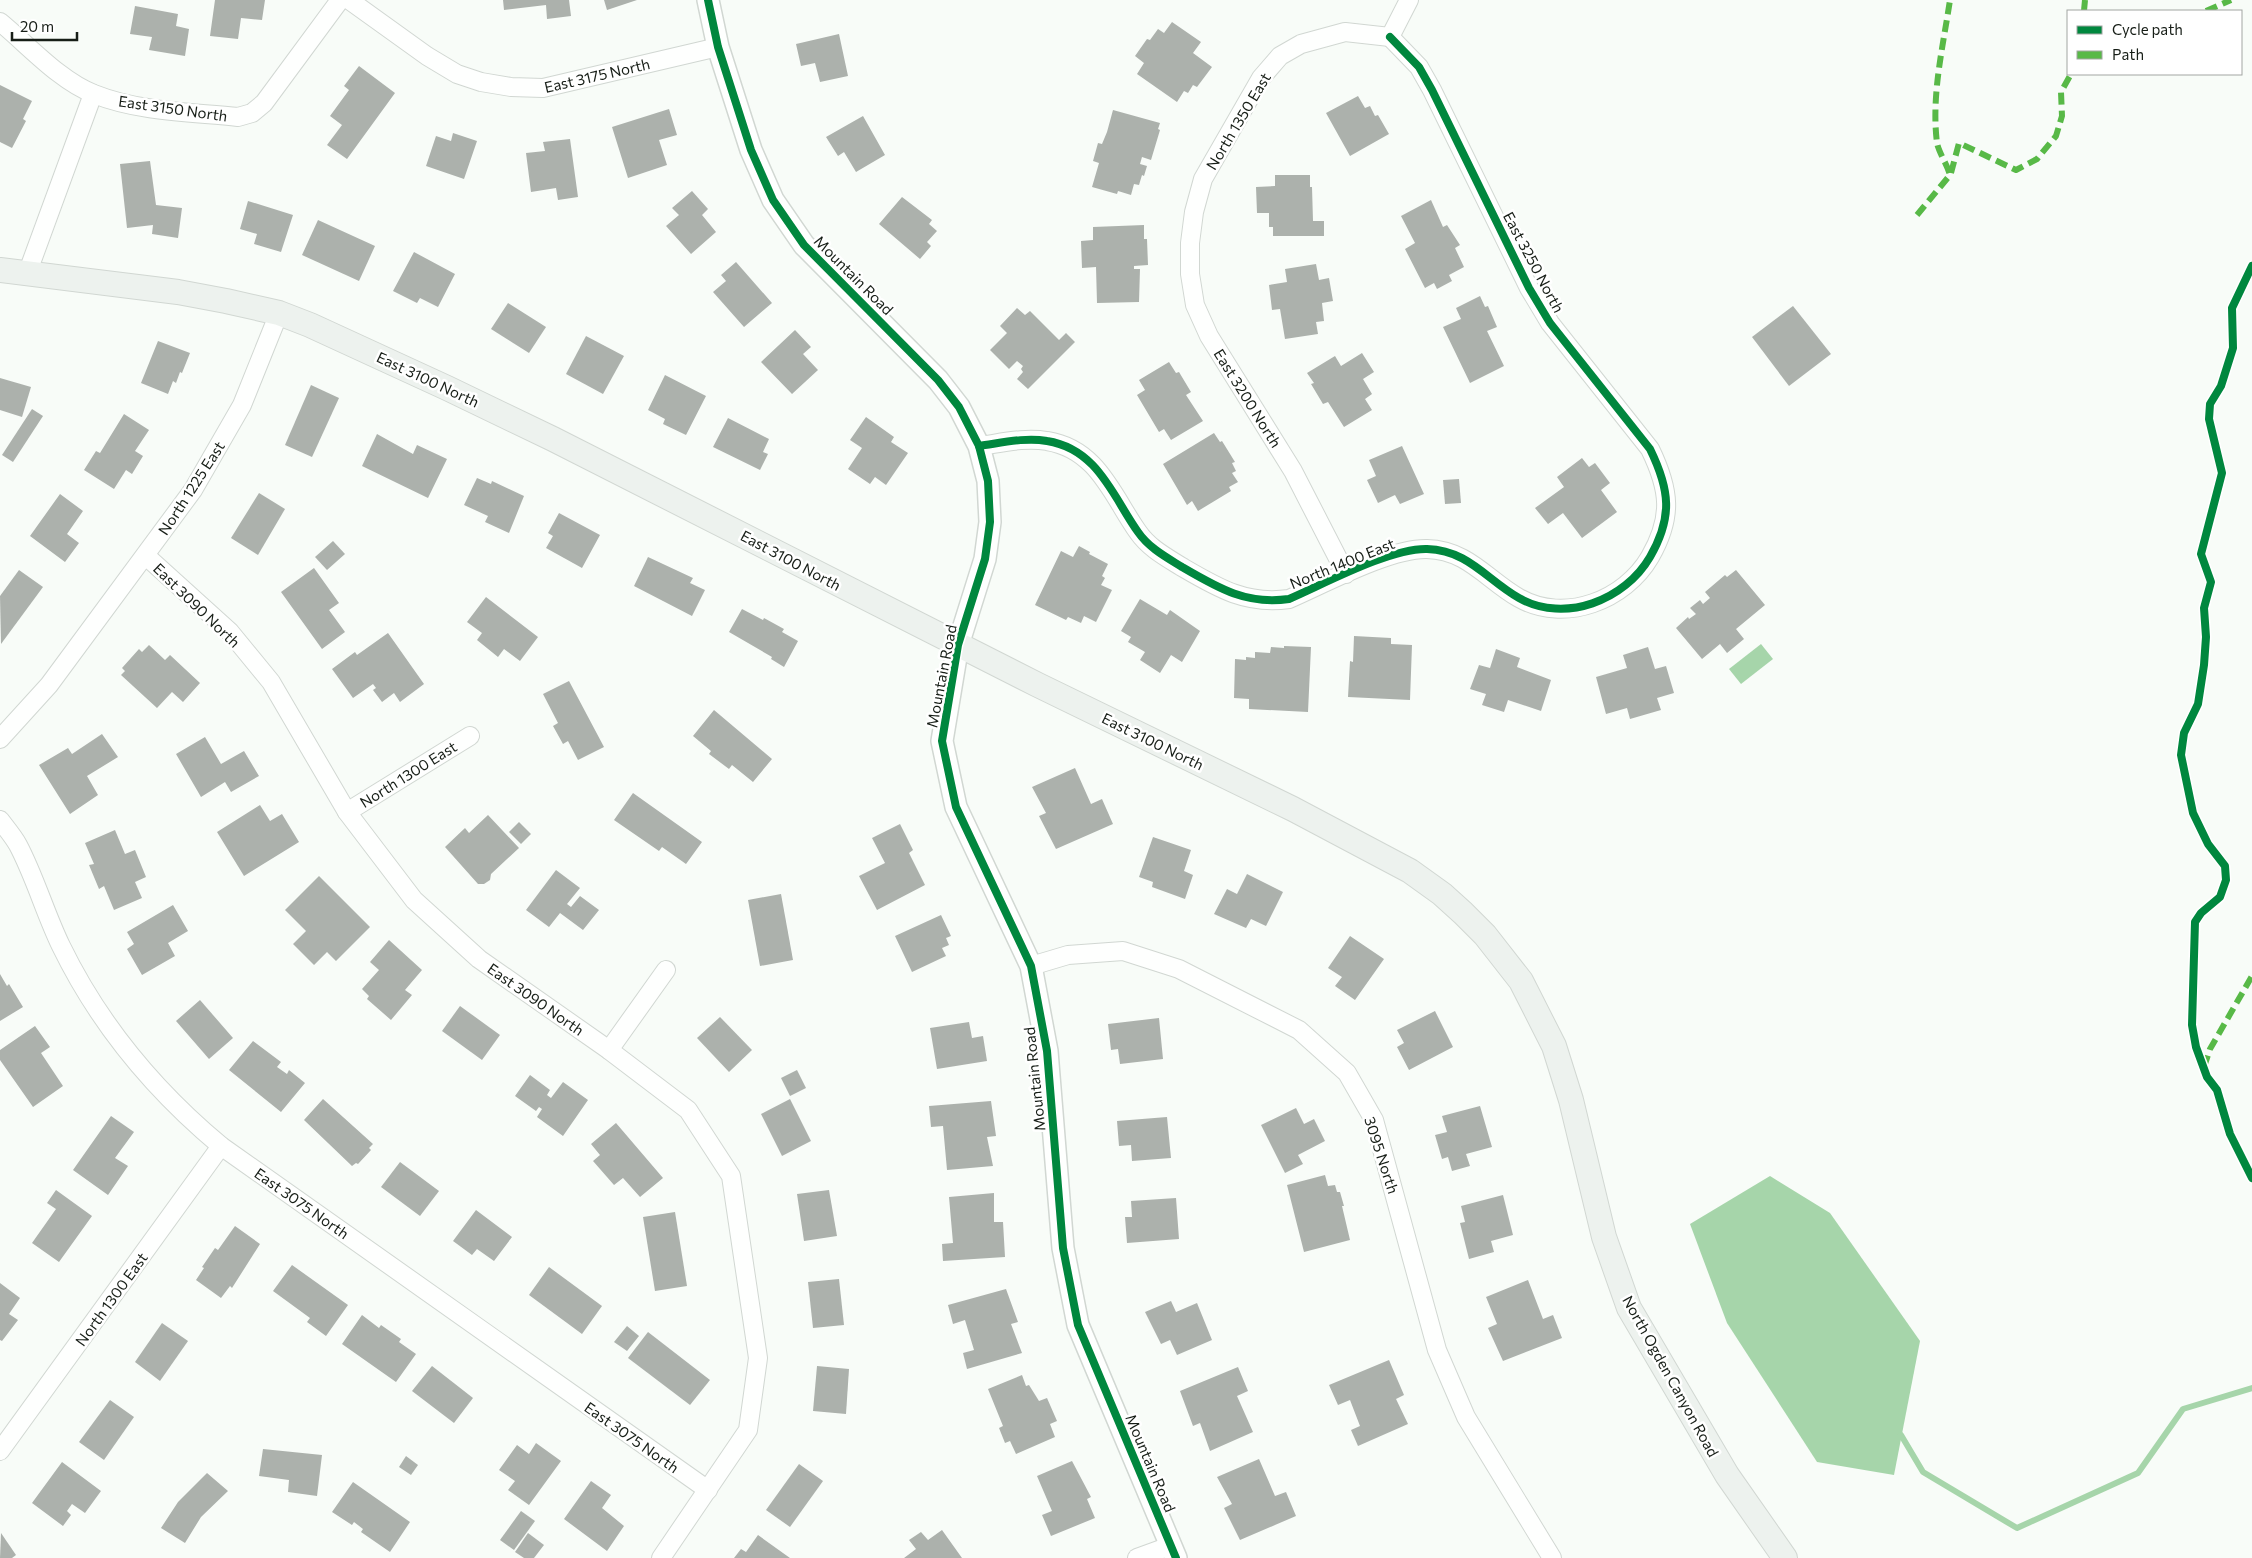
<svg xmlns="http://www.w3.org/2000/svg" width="2252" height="1558" viewBox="0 0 2252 1558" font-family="Commissioner,sans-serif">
<rect width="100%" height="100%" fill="#f8fcf8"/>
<!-- water -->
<g fill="#a6d5aa">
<path d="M1761,644L1773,659L1741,684L1729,669Z"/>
<path d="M1770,1176L1830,1213L1920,1341L1894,1475L1817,1462L1727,1323L1690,1224Z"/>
</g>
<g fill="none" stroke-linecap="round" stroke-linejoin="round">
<!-- stream -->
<path stroke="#a6d5aa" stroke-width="6" d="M1901,1435L1923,1472L2017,1528L2138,1473L2183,1409L2252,1388"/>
</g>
<!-- building -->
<g fill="#acb1ac">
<path d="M215,0H265L262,20L241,18L238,39L210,36Z"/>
<path d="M503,0H569L571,16L547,19L546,5L504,10Z"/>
<path d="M604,0H637L607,10Z"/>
<path d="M135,6L178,14L176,26L189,29L185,56L149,50L152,37L130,34Z"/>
<path d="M1172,22L1201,42L1193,53L1212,67L1197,87L1193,85L1188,93L1184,91L1177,102L1137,74L1144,63L1135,56L1147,39L1150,40L1158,29L1164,33Z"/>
<path d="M839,34L848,76L820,82L815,63L801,66L796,44Z"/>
<path d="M359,66L395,93L347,159L327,145L342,125L330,116L349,90L344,86Z"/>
<path d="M0,85L32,101L23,119L26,121L12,148L0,142Z"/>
<path d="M1358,96L1365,108L1370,106L1375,116L1378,115L1389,134L1350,156L1326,113Z"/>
<path d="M669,109L677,135L659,140L667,165L628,178L612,127Z"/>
<path d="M1113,110L1160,123L1158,129L1160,130L1151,160L1142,157L1140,164L1147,166L1144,176L1142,175L1139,185L1134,184L1131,195L1118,191L1117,194L1092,187L1099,163L1093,161L1098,143L1102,144L1107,132Z"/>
<path d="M863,116L885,155L856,172L844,152L838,156L826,137Z"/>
<path d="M453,133L477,141L464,179L426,166L436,136L451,141Z"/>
<path d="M570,139L578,197L558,200L556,188L531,192L526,153L545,151L543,142Z"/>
<path d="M150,161L156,205L182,208L178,238L152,234L153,225L127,228L120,164Z"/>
<path d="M1275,175H1310V187H1312L1313,221H1324V236H1273V227H1269V213H1257L1256,187L1275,186Z"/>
<path d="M692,191L708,209L702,215L716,232L691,254L666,226L679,215L672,208Z"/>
<path d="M902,197L932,220L929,224L937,231L927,242L931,246L920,259L879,224Z"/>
<path d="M1431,200L1443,227L1447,225L1460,245L1455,248L1464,267L1449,275L1452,281L1437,289L1434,283L1425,288L1405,249L1415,243L1401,216Z"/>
<path d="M248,201L293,215L281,252L254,244L257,234L240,229Z"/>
<path d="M318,220L375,246L359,281L302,255Z"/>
<path d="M1144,225V239H1147L1148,265L1134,266V269H1140L1139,302L1097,303L1096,267L1082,268L1081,241L1093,240V227Z"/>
<path d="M414,252L455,274L438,307L420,298L417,303L393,291Z"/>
<path d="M736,262L772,303L744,327L713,292L726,281L721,275Z"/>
<path d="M1316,264L1319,280L1329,278L1333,301L1322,303L1324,321L1316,322L1318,334L1285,339L1280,309L1272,310L1269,285L1287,282L1285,269Z"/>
<path d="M1480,296L1485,307L1488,306L1497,327L1487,331L1504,366L1470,383L1443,327L1461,319L1456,308Z"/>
<path d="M508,303L546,327L529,353L491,329Z"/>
<path d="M1793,306L1831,354L1789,386L1752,337Z"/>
<path d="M1017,308L1025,315L1030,311L1059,340L1066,333L1075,342L1028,389L1017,379L1023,372L1021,369L1023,366L1017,361L1009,369L990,350L1007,333L1000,326Z"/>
<path d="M795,330L811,347L803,354L818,370L792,394L761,362Z"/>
<path d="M586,336L624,356L603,394L566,374Z"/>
<path d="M158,341L190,353L182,373L180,372L176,383L173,381L168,394L141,383Z"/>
<path d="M1362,353L1374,372L1363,379L1372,394L1365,399L1372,410L1344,427L1328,402L1323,404L1311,384L1314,383L1307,373L1335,356L1341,366Z"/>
<path d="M1169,362L1176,373L1179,372L1191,392L1186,395L1203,421L1171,440L1164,429L1159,432L1137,395L1145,390L1139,380Z"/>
<path d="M665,375L706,396L686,435L663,424L665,419L648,410Z"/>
<path d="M0,378L31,387L22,417L0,410Z"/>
<path d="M311,385L339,398L312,457L285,445Z"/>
<path d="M32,409L43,416L13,462L2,455Z"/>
<path d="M124,414L149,430L135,451L143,456L132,474L126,470L114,489L84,470L96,451L100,453Z"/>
<path d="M866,417L894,437L891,442L908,453L886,485L875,477L870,484L848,469L862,448L850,440Z"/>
<path d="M728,418L769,439L763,452L768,454L760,470L713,447Z"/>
<path d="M1214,433L1220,442L1222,441L1235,462L1232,463L1236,471L1232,473L1238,482L1229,487L1231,491L1198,511L1192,501L1187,505L1163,464Z"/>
<path d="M377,434L413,454L417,445L447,459L428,498L362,466Z"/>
<path d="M1402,446L1424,494L1400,504L1395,495L1378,503L1367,480L1376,476L1369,460Z"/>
<path d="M1582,458L1589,467L1595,463L1610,483L1601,490L1617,512L1582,538L1563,513L1548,524L1535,508L1564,487L1557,477Z"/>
<path d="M477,478L491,484L492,481L524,496L509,533L485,522L488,516L464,505Z"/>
<path d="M1459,479L1461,503L1445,504L1443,480Z"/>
<path d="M259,493L285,509L258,555L231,538Z"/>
<path d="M60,494L83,511L67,534L79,543L65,562L30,536Z"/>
<path d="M559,513L600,535L582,568L546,548L553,536L548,533Z"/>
<path d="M333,541L345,554L327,570L315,557Z"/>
<path d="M1079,546L1090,552L1089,554L1108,564L1102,576L1105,578L1101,585L1112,590L1096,622L1084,616L1081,623L1068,617L1066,620L1035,605L1061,551L1073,557Z"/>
<path d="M648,557L693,578L690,583L705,590L692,616L634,586Z"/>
<path d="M314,568L339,603L329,610L345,632L322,649L281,592Z"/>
<path d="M19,570L43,587L1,644L0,596Z"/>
<path d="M1736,570L1765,605L1736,629L1744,639L1727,653L1720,644L1702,659L1676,628L1688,617L1689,619L1696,614L1690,608L1700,600L1703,604L1710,598L1705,592L1725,575L1727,577Z"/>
<path d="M486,597L538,637L520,661L504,649L498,657L477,640L482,633L467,622Z"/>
<path d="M1140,599L1167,615L1170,610L1200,631L1182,662L1171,655L1160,673L1140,660L1145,652L1128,642L1131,637L1121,631Z"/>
<path d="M742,609L763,620L764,618L784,629L782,632L798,641L784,667L771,659L772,657L729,632Z"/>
<path d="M388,633L424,684L400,702L394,693L382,702L373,690L376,688L373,684L353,698L332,669L355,652L357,655Z"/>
<path d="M1354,636L1391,638V644L1412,645L1410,700L1348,697L1350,661L1353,662Z"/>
<path d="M149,645L165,660L170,655L200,683L183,702L172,692L157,708L121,675L125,671L122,668L139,649L142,652Z"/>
<path d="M1284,646L1311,647L1308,712L1249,709V699L1234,698L1235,659L1246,660V657L1255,658V652L1270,653L1271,647L1284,648Z"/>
<path d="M1648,647L1655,669L1666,666L1674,693L1657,698L1661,710L1630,719L1627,708L1606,714L1596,677L1627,668L1623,655Z"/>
<path d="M1496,649L1520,658L1517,667L1551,680L1541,711L1508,700L1504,712L1482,705L1486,694L1470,689L1479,665L1490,668Z"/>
<path d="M569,681L604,747L578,760L568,741L563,744L553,726L558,723L543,694Z"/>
<path d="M714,710L772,759L753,782L732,765L729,769L709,754L711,751L693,736Z"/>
<path d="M102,734L118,757L87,776L98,795L70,814L39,765L68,748L72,754Z"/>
<path d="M205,737L221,764L244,751L259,776L231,792L225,782L201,797L176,754Z"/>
<path d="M1075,768L1091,804L1102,799L1113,824L1056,849L1039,816L1046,813L1032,787Z"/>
<path d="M633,793L702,842L686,864L662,847L659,851L614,820Z"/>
<path d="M260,805L270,821L282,814L299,842L244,876L217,832Z"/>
<path d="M488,815L519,848L491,874L490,880L484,884H478L445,847L465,828L469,833Z"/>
<path d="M519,822L531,834L521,844L509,832Z"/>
<path d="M900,824L913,850L909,853L925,885L877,910L859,876L885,863L872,838Z"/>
<path d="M115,830L125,854L135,850L146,877L135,882L142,898L114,910L104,886L99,889L89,865L94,864L85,843Z"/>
<path d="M1153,837L1191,850L1184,871L1193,875L1185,899L1152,887L1153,882L1139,877Z"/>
<path d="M556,870L580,888L567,904L571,907L580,896L599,910L583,930L560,913L549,927L526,910Z"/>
<path d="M1247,874L1283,892L1266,926L1251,919L1246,928L1214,914L1227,889L1237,894Z"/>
<path d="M319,876L370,927L336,961L327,952L314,965L293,944L306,931L285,910Z"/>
<path d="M781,894L793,960L760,966L748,900Z"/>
<path d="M173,905L188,931L168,943L175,956L142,975L127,949L134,944L127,932Z"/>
<path d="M941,915L951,936L946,938L949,945L942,948L946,956L912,972L895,936Z"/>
<path d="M1350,936L1384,959L1355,1000L1335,986L1342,977L1328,968Z"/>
<path d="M389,940L422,970L405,990L412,995L391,1020L367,999L369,996L362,989L379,970L370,962Z"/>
<path d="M0,974L7,986L9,984L23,1007L0,1021Z"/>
<path d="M200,1000L233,1038L209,1059L176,1021Z"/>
<path d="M460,1006L500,1035L482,1060L442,1031Z"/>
<path d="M1435,1011L1453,1047L1409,1070L1397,1047L1404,1043L1397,1030Z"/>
<path d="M720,1017L752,1050L729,1072L697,1038Z"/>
<path d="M1159,1018L1163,1059L1120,1064L1118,1049L1111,1050L1108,1024Z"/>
<path d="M969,1022L972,1038L983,1036L987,1061L937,1069L930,1028Z"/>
<path d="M35,1026L50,1047L41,1053L63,1086L33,1107L0,1060V1050Z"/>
<path d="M253,1041L281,1062L277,1067L287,1074L289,1070L305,1083L281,1112L229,1070Z"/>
<path d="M797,1070L806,1088L790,1096L781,1078Z"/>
<path d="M530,1075L550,1090L547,1095L551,1098L563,1082L588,1100L563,1136L537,1117L542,1109L539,1107L536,1111L515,1096Z"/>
<path d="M323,1099L373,1144L369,1148L371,1150L358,1164L356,1163L352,1166L304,1120Z"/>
<path d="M790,1099L811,1141L782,1156L761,1114Z"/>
<path d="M991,1101L996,1136L987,1137L993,1166L947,1170L943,1126L931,1127L929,1106Z"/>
<path d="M1480,1106L1492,1147L1466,1154L1470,1166L1452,1171L1448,1157L1442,1159L1435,1135L1447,1132L1442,1116Z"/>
<path d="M1296,1108L1304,1124L1314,1119L1325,1141L1298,1155L1303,1164L1285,1173L1261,1125Z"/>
<path d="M111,1116L134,1132L115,1158L128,1166L108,1195L73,1170Z"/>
<path d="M1167,1117L1171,1158L1132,1161L1131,1145L1119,1146L1117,1121Z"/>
<path d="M616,1123L663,1178L640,1197L623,1178L614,1185L593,1161L600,1155L591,1144Z"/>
<path d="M400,1162L439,1191L420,1216L381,1187Z"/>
<path d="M1325,1175L1328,1186L1335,1185L1337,1192H1340L1344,1206H1342L1350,1240L1304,1252L1287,1185Z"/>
<path d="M56,1190L92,1216L59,1262L32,1243L56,1209L47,1203Z"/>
<path d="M829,1190L837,1236L804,1241L797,1194Z"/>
<path d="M994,1193V1222H1003L1005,1257L943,1261L942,1244L953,1243L949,1197Z"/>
<path d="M1503,1195L1513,1235L1491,1241L1494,1252L1469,1259L1460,1223L1465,1222L1461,1206Z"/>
<path d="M1176,1198L1179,1239L1127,1243L1125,1217H1132L1131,1201Z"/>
<path d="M476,1210L512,1237L494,1261L477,1249L472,1255L453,1241Z"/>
<path d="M675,1212L687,1286L655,1291L643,1217Z"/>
<path d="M235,1226L260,1244L232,1288L230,1286L221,1298L196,1280L204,1268L202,1267L215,1248L218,1250Z"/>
<path d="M292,1265L348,1305L326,1336L307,1322L310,1318L273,1291Z"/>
<path d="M549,1267L602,1306L582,1334L529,1295Z"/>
<path d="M839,1279L844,1325L813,1328L808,1282Z"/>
<path d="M1528,1280L1543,1319L1553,1315L1562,1338L1503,1361L1488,1328L1497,1324L1486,1297Z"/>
<path d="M0,1283L20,1298L9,1314L18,1320L2,1341L0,1340Z"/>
<path d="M1006,1289L1018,1322L1011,1324L1022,1353L967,1369L963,1353L974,1350L965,1320L953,1324L948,1305Z"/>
<path d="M1171,1301L1176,1312L1197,1303L1212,1340L1177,1355L1170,1340L1161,1344L1145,1312Z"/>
<path d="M362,1315L379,1328L381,1325L401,1339L399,1342L416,1354L396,1382L342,1344Z"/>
<path d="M162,1323L188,1341L160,1381L135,1362Z"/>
<path d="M627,1326L639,1336L627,1351L614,1342Z"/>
<path d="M648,1332L710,1380L690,1405L628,1358Z"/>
<path d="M1389,1360L1404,1395L1396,1399L1408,1424L1358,1446L1351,1430L1360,1426L1350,1400L1338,1405L1329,1385Z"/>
<path d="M432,1366L473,1398L454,1423L412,1391Z"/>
<path d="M817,1366L849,1369L846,1414L813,1411Z"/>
<path d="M1238,1367L1248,1391L1237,1396L1253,1432L1210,1451L1200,1423L1193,1426L1180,1391Z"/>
<path d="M1022,1375L1026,1386L1029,1385L1039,1401L1047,1398L1057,1421L1050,1424L1055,1437L1016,1454L1010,1441L1005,1443L999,1428L1003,1426L988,1389Z"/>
<path d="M110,1400L134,1417L104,1460L79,1442Z"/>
<path d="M536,1443L561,1461L529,1505L508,1490L515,1481L499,1470L517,1445L529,1454Z"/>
<path d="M263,1449L322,1455L317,1496L288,1492L289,1480L259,1476Z"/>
<path d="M406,1456L418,1465L411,1475L399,1467Z"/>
<path d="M1259,1459L1275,1496L1286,1492L1296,1516L1240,1540L1224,1508L1232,1504L1217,1477Z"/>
<path d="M1072,1461L1091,1497L1087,1499L1095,1518L1051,1536L1042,1515L1052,1511L1037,1476Z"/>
<path d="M62,1462L101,1491L85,1513L72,1504L67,1511L71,1515L63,1526L32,1503Z"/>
<path d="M799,1464L823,1481L790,1527L766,1510Z"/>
<path d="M207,1473L228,1491L201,1517L185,1543L161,1528L178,1502Z"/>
<path d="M591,1481L611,1495L602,1508L624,1526L607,1551L564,1519Z"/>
<path d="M353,1482L410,1522L390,1552L361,1532L363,1529L354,1522L352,1525L332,1512Z"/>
<path d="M521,1511L535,1521L514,1550L500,1540Z"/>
<path d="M942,1530L962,1558H904L916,1549L909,1540L921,1532L928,1540Z"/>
<path d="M1,1533L16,1555L12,1558H0Z"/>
<path d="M528,1533L544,1545L534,1558H524L515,1552Z"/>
<path d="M758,1535L790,1558H734L741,1549L746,1552Z"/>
</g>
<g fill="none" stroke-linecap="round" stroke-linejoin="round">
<defs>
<g id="minor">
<path d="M349,0L427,56L457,74L481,82L511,87L543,88L718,47"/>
<path d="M0,22C28,45 60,81 94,94C139,112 191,112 238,117L252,113L264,103L340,0"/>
<path d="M1390,37L1409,0"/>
<path d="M27,274L93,94"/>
<path d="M979,446C1001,443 1025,437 1047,441C1098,449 1113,497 1138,532C1149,548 1166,557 1182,567C1218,588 1246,605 1289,599C1324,584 1390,548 1427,549C1468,550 1487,580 1519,598C1565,624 1625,600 1650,557C1673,517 1670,490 1650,449L1550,323L1529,288L1432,90L1419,67L1390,37"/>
<path d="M146,556L230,632L271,682L347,812L414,900L479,959L609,1050L688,1110L731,1176L758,1358L748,1430L661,1558"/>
<path d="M1346,574L1293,471L1209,336L1195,305L1190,274V243L1194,212L1203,179L1261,78L1280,56L1301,44L1345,32L1390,37"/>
<path d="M0,739L49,685L193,490L242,405L279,313"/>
<path d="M347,812L470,736"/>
<path d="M0,820C6,828 13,836 18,845C35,877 45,913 61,946C99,1024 155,1091 221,1146L708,1490"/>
<path d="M1031,966L1068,955L1123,951L1179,969L1299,1030L1347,1073L1374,1120L1437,1350L1466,1417L1552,1558"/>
<path d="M609,1050L666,970"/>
<path d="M0,1451L221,1146"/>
<path d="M1137,1558L1170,1546"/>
</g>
<path id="tertiary" d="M708,0L718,47L751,150L773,200L804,245L938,380L959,407L979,446L988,481L990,522L985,559L958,645L942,741L956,807L1031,966L1047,1051L1063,1248L1078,1325L1176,1558"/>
<path id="secondary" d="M0,270L178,292L226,301L279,313L310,325L447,388L553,439L1038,685L1293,809L1410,871L1442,894L1463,913L1485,935L1521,981L1554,1046L1571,1100L1604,1237L1629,1308L1727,1475L1785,1558"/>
</defs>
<!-- minor casing -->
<use href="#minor" stroke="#d1d7d2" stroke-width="20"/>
<!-- tertiary casing -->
<use href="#tertiary" stroke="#d1d7d2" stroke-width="24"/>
<!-- secondary casing -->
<use href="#secondary" stroke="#d1d7d2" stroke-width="26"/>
<!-- minor -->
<use href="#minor" stroke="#fefffe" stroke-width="18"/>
<!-- tertiary -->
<use href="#tertiary" stroke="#fefffe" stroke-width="21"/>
<!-- secondary -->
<use href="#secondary" stroke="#edf2ee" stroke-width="24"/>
<!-- quiet -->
<g stroke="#58b947" stroke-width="6" stroke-dasharray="12 6" stroke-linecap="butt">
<path d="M2084,11L2085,0"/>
<path d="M2206,11L2231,0"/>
<path d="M1951,173L1959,143L2016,170L2037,159L2056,136L2062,116L2061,92L2071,74"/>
<path d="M1917,215L1950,175C1947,164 1939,153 1937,143C1931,95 1943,47 1950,0"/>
<path d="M2204,1067L2210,1049L2252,976"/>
</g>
<defs>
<g id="cycleway">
<path d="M708,0L718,47L751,150L773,200L804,245L938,380L959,407L979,446L988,481L990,522L985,559L958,645L942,741L956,807L1031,966L1047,1051L1063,1248L1078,1325L1176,1558"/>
<path d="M2252,266L2232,308L2233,348L2221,386L2210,404L2209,419L2222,473L2201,554L2211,582L2204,608L2206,637L2204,665L2198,704L2184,733L2181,755L2193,813L2208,844L2225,866L2226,880L2220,897L2201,913L2195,922L2192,1025L2196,1047L2207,1077L2217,1090L2230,1134L2252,1178"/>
<path d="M979,446C1001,443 1025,437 1047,441C1098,449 1113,497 1138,532C1149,548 1166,557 1182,567C1218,588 1246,605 1289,599C1324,584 1390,548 1427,549C1468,550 1487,580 1519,598C1565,624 1625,600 1650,557C1673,517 1670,490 1650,449L1550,323L1529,288L1432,90L1419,67L1390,37"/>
</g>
</defs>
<!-- cycleway casing -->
<use href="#cycleway" stroke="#fff" stroke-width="11"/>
<!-- cycleway -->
<use href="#cycleway" stroke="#00873e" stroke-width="8"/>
</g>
<g text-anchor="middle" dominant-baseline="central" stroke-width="5" stroke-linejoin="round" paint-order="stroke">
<!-- street labels -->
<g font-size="15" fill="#171e17" stroke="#fff">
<text transform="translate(597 75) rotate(-13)">East 3175 North</text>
<text transform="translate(173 108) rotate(8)">East 3150 North</text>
<text transform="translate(1238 121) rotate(-59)">North 1350 East</text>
<text transform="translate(1534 262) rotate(62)">East 3250 North</text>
<text transform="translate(854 275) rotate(45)">Mountain Road</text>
<text transform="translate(428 379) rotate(25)">East 3100 North</text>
<text transform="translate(1248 398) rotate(58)">East 3200 North</text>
<text transform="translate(191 488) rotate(-57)">North 1225 East</text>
<text transform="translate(791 560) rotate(28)">East 3100 North</text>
<text transform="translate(1342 563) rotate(-22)">North 1400 East</text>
<text transform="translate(197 605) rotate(44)">East 3090 North</text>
<text transform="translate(941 676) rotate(-79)">Mountain Road</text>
<text transform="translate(1153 741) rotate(26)">East 3100 North</text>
<text transform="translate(408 774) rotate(-32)">North 1300 East</text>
<text transform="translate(536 999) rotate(35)">East 3090 North</text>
<text transform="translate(1034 1079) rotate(-96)">Mountain Road</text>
<text transform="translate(1382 1155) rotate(72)">3095 North</text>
<text transform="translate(302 1203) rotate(35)">East 3075 North</text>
<text transform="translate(111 1299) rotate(-54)">North 1300 East</text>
<text transform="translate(1671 1376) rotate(61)">North Ogden Canyon Road</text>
<text transform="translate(632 1437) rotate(35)">East 3075 North</text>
<text transform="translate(1151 1463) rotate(67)">Mountain Road</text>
</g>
</g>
<!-- legend -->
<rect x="2067" y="10" width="175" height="65" fill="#ffffff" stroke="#a2a5a2"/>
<rect x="2077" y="26" width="25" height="8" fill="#00873e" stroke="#a2a5a2"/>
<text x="2112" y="35" font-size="15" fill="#171e17">Cycle path</text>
<rect x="2077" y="51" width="25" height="8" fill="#58b947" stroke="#a2a5a2"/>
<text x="2112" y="60" font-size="15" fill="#171e17">Path</text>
<!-- scale -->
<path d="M12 32v8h65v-8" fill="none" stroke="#171e17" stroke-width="2.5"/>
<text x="20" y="32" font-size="15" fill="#171e17" stroke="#ffffff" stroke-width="4" paint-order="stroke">20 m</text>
</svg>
